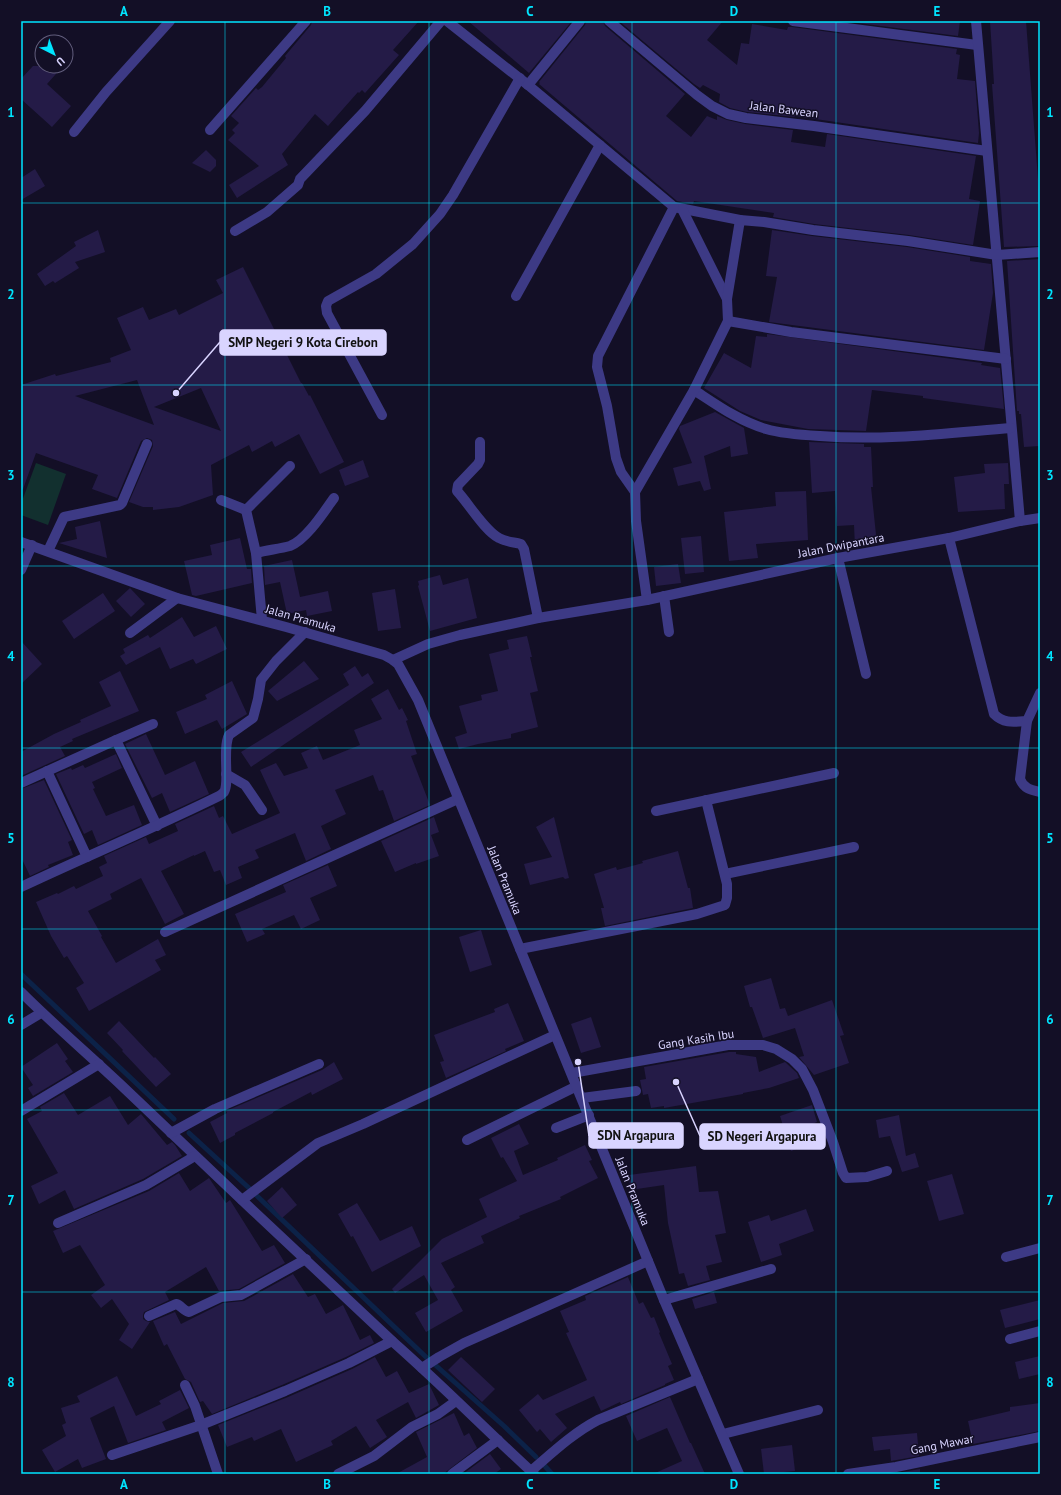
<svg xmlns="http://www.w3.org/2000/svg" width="1061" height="1495" viewBox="0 0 1061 1495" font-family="'PT Sans',sans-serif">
<rect width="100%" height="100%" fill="#130f26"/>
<!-- green -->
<path fill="#12302f" d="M36,463L66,474L48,525L21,515V504Z"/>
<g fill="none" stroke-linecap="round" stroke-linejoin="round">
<!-- stream -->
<g stroke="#0c2248" stroke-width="5">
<path d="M21,974L174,1119"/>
<path d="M189,1133L250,1189"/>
<path d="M256,1195L427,1358"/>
<path d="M433,1363L504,1426L536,1457"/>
<path d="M543,1464L552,1474"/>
</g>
</g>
<!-- building -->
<g fill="#241b47" fill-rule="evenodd">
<path d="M312,21H419L393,50L399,55L365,93L362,90L359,93L358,92L328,126L315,114L282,154L288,165L237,198L229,185L259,166L228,140L235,133L232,130L239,123L231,116L256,88L258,90L262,87L286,58L285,56L311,25Z"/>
<path d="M468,21H572L529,73Z"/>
<path d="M586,21H603L605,26L685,94L666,116L691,137L707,116L717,120V116L727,120L745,124L793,130L791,142L825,147L827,134L976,156L969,199L980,201L973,245L909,235L814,224L773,217L774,213L694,201L693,204L677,201L539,84L540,83L539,82L585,25Z"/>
<path d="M619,21H723L707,40L737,65L741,43L749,44L752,24L787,30L788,27H792L957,49L956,54L960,55L957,79L975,81L979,133L978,143L795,116L794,117L747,112L730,108L719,102L720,94L703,85L700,88L694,84Z"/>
<path d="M843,21H960L958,36Z"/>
<path d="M990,21H1026L1040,205V246L1004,247L992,84H994Z"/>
<path d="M33,66H63L47,84L71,106L52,127L21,99V79Z"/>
<path d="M206,150L216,160V166L210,172L192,163Z"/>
<path d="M35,169L45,186L21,200V178Z"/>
<path d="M98,230L105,252L75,262L79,268L55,283L53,281L45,286L37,274L76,246L74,242Z"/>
<path d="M772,230L812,236L907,247L970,257V261L991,264L993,293L984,350L769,322L777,277L766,276Z"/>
<path d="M1040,259V446L1024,447L1021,414H1019V411H1017L1007,261Z"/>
<path d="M243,267L301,383H302L309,396L310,395L344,462L320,474L299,434L275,447L272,441L252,452L249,445L211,465L213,495L179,507L153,510V507H143L129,502L153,446L152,440L147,438L141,441L117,498L92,489L98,475L36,453L23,489H21V385L55,374L56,376L111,362L110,358L131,350L117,318L143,307L149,320L176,309L179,315L223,293L216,280ZM137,380L154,425L75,396ZM201,388L221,431L154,407Z"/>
<path d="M767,334L982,363L981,365L1000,368L1004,409L923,398V396L872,390L866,431L808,429L761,420L740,411L704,388L724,353L751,368L756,336L767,337Z"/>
<path d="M715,412L744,428L748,454L731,457L730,446L704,456L711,489L704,491L700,481L678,486L673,468L692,463L679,429L680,426Z"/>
<path d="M809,442L864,444V447H871L873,487H871L877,544L855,547L854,525L837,526L835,491L812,493Z"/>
<path d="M363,460L369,477L345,486L339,470Z"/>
<path d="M1008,463L1009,484H1004L1005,509L958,512L954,477L985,473L984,464Z"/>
<path d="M806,491L808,540L756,544L758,558L729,561L724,512L776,506L775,492Z"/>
<path d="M100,521L107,558L59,543L77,539L75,527Z"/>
<path d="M701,536L704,572L685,574L681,538Z"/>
<path d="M240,538L247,569H251L252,583L196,596L192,595L184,561L212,555L210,545Z"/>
<path d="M292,560L300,597L328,591L332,611L307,616L306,610L287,614L280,582L265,585L264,566Z"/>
<path d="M678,564L681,583L656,586L654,567Z"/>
<path d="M440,575L443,585L468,578L477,618L430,631L418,586L419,585L418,581Z"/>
<path d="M130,588L145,604L131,617L116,601Z"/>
<path d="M395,589L401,628L378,631L372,593Z"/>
<path d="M103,593L115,611L74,639L62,621Z"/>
<path d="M182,617L194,637L216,626L227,649L196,664L193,659L170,669L160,647L126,665L120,656L125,653L123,649L148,635L150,638Z"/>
<path d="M527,636L532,657H530L538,691L530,693L538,727L511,734V738L478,744L459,749L455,737L467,733L459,706L482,700L481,695L498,691L489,654L509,649L507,640Z"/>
<path d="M21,641L42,664L21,684Z"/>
<path d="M304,661L319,679L277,701L268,691Z"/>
<path d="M355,666L362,677L368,673L374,683L251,767L241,752L349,685L343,674Z"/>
<path d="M120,671L139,711L72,739L73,741L60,747L65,756L21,776V752L54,734L81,722L80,720L111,706L99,682Z"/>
<path d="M232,681L247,714L222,729L217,720L185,734L176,712L207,699L205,695Z"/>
<path d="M388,689L399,710L402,708L408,720L406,721L417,754L411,756L430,805L394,821L383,790L379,791L373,775L335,790L346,814L321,826L331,849L306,861L295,833L255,850L259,858L238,867L242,878L226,885L220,870L214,872L205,851L194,856V855L161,871L184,914L165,924L141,878L110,894L112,899L88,911L102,936L101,937L116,963L158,939L166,955L155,960L161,970L89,1011L76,988L84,983L67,956L64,958L51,936L36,902L57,893L58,894L74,886L76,889L103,876L99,867L107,863L104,856L146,837L149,844L178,831L175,824L214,806L219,818L223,816L232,834L280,813L260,770L276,763L284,776L308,768L301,753L317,746L323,760L360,745L354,730L382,719L371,699Z"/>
<path d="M146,734L165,775L195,761L209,794L170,812L162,793L152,798L125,744Z"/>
<path d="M116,754L122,768L92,782L95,788L93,789L106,816L134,805L142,825L98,845L92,830L84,834L56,774L71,768L72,770L83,765L85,768Z"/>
<path d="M44,780L72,840L68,842L73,855L48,865L49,867L30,876L21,857V789Z"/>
<path d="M434,817L439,832L431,835L439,856L416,864V863L395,872L381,841Z"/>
<path d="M554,817L569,878L565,879L563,877L530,885L524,864L552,857L536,827Z"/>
<path d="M678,851L688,888H690L693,908L605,926L601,908H604L594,874L616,867L617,870L643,863L642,861Z"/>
<path d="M328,865L337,886L310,898L320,920L301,929L294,915L262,929L265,934L247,942L235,914L286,892L283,885Z"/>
<path d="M481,930L492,965L470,972L459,937Z"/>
<path d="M771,978L780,1009L785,1008L788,1016L832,1000L844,1035L840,1036L849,1063L814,1075L799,1057L804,1056L795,1028L763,1038L752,1007H750L744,986Z"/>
<path d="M508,1003L524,1041L505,1049L506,1051L446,1078L440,1062L444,1061L434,1035L495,1012L494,1009Z"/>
<path d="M591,1017L601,1047L581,1053L571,1024Z"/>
<path d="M119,1021L154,1058L155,1057L171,1074L156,1087L122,1051L123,1050L107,1033Z"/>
<path d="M57,1043L68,1059L65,1061L73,1072L33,1096L28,1088L33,1085L21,1067Z"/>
<path d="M729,1052H736V1054L756,1057L759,1072L785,1062L797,1073L799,1078L769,1088L743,1093V1094L664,1108V1106L651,1108L648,1094L643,1095L640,1080L646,1079L644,1067Z"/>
<path d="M334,1062L343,1079L312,1095L311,1092L273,1112V1113L235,1133V1135L220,1143L210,1122L227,1113L226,1111L322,1070Z"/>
<path d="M64,1093L78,1115L110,1096L128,1125L141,1114L167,1145L172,1142L175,1145L182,1156L143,1179L74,1209L65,1190L39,1204L31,1186L58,1173L27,1119L42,1111L40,1107Z"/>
<path d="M812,1105L817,1122L810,1125L816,1142L791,1151L780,1116Z"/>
<path d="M899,1115L906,1156L915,1153L919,1167L902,1172L890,1136L879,1138L876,1120Z"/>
<path d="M519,1124L529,1144L514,1151L523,1175L558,1160L557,1158L585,1145L592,1160L589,1161L598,1178L560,1197L561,1199L519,1216L520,1218L481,1236L484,1243L441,1263L455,1287L451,1290L463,1311L426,1332L415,1313L438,1300L424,1275L395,1293L392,1289L442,1239L487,1217L479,1199L517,1181L503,1157L501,1158L491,1138Z"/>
<path d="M696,1166L699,1192L718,1191L726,1233L715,1235L722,1262L706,1266L710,1280L688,1286L684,1273L679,1274L668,1223L664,1185L630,1190L629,1175Z"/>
<path d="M179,1173L190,1191L209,1178L226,1203L230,1200L262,1251L274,1245L285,1263L239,1289L219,1291L206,1267L165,1292L169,1300L144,1312L143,1315V1319L146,1321L150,1322L132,1349L119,1340L129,1324L112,1299L101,1308L91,1295L105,1285L80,1245L63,1253L53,1231L149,1191Z"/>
<path d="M952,1174L964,1214L939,1221L927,1181Z"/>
<path d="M282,1187L297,1205L282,1218L267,1201Z"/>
<path d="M357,1203L380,1241L412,1226L421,1246L372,1272L353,1236L351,1237L338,1214Z"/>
<path d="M806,1209L814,1231L779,1244L782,1255L761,1262L748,1222L769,1215L771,1221Z"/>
<path d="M293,1274L308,1297L315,1294L326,1314L343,1305L360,1340L370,1335L374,1343L346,1357L282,1385L212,1414L203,1401L200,1402L191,1382L185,1379L167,1344L164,1346L153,1321L175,1312L181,1324L223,1303L244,1301Z"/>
<path d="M628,1277L639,1304L643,1302L651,1318L654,1317L660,1332L659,1333L672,1364L668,1366L674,1380L665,1384V1385L621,1404L620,1402L601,1411L594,1396L555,1414L567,1428L551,1442L540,1429L537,1432L519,1410L538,1394L543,1400L587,1380L566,1333L569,1332L560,1311L586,1300L585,1296Z"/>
<path d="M714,1292L717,1303L695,1309L692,1299Z"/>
<path d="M1040,1300V1319L1005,1328L1000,1310Z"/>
<path d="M1040,1356V1374L1019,1379L1015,1362Z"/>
<path d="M375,1357L386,1377L397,1371L409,1393L429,1384L439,1405L416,1418L408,1402L376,1420L387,1437L370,1448L356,1426L331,1441L333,1445L296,1462L281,1429L254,1441L252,1437L227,1447L218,1425L288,1397L352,1369Z"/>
<path d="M461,1357L495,1389L482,1402L448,1370Z"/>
<path d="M117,1376L136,1416L161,1404L159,1401L180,1390L189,1408L162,1422L166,1430L128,1443L114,1406L90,1418L106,1459L82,1468L78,1459L55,1472L42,1450L66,1436L62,1425L66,1423L61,1408L80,1402L77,1396Z"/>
<path d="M670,1397L690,1443H691L705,1474H653L682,1461L667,1428L637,1441L626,1416Z"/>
<path d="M1040,1403V1431L973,1444L968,1421L1010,1411V1407Z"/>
<path d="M454,1413L464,1436L469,1433L477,1448L443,1474H396L427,1457L416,1432Z"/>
<path d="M917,1433L919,1456L891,1461L890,1449L874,1451L872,1437Z"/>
<path d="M792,1445L795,1471L764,1474L761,1449Z"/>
<path d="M490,1454L501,1469L494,1474H463Z"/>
<path d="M920,1469V1474H893L897,1473Z"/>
</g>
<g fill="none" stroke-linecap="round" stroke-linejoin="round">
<!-- service -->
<g stroke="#3d3a85" stroke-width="10">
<path d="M48,551L64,517L120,505L122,503L147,444"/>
<path d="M21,570L32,545"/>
<path d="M664,596L669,632"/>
<path d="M582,1098L636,1091"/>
<path d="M467,1140L577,1086"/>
<path d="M723,1434L818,1410"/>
</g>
<!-- minor -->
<g stroke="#3d3a85" stroke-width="10">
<path d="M447,21L528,85L674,207L740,220"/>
<path d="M609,21L697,95L712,106L728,114L746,118L814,126L987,151"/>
<path d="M793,21L977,45"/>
<path d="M976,21L1020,521"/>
<path d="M528,85L580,21"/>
<path d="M210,130L306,21"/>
<path d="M74,132L106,92L170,21"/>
<path d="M682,209L727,299"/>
<path d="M235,231L267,212L298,185L300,179L365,111L441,21"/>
<path d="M516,296L600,145"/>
<path d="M728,321L791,332L1006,359"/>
<path d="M694,390C717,405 739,421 766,429C783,434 802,435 820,436C884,441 948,433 1011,428"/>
<path d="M382,415L327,313L326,306L328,301L376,274L413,244L440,214L453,195L520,78"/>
<path d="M480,442V460L478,464L458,485L457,491C469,504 485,531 499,538C506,542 513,542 521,544L524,549L538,618"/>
<path d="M635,492L621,472L616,458L607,406L597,367L598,356L674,207"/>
<path d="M221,500L246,510"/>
<path d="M949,538L994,714C1004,724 1014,722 1027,721"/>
<path d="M256,553C267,550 279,549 290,546C306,540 324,512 334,498"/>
<path d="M838,558L866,674"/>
<path d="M647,600L636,521L635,492L694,390L728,321L727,299L740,220L764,222L813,230L908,241L997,255L1040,252"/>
<path d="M262,620L256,553L246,510L290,466"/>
<path d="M130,633L177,598"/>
<path d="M393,660L428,644L460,635L538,618L647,600L838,558L949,538L1020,521L1040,518"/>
<path d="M1040,693L1027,721L1020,779C1024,789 1031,790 1040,792"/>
<path d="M116,740L153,724"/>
<path d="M47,771L87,857"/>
<path d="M226,774L245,785L262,810"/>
<path d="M21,783L116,740L157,826"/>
<path d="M656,811L834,773"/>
<path d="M725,874L854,847"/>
<path d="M21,887C87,856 154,828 219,796C221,795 223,793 224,792C230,783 222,749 229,735L253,718L258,699L261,680L276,661L305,632"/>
<path d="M165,932L458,799"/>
<path d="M520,949L697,914L725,905L727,898V884L706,800"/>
<path d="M21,992C53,1024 88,1054 121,1085C211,1171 301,1256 392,1341C441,1384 486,1430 534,1474"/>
<path d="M21,1025L41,1013"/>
<path d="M572,1073L728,1045H763L776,1049L792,1059L802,1069L813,1090L833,1142L843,1173L846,1178L867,1177L887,1171"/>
<path d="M21,1111L99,1064"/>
<path d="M556,1128L589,1115"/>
<path d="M171,1133L215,1109L319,1064"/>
<path d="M242,1200L318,1143L363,1124L555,1035"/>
<path d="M58,1223L146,1185L195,1156"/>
<path d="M1006,1257L1040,1248"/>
<path d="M664,1300L771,1269"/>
<path d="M149,1316L176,1304C181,1305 183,1311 189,1312L221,1297L241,1295L306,1259"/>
<path d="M1010,1339L1040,1331"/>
<path d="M422,1368L439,1357L464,1343L648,1261"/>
<path d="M185,1385L195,1406L218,1474"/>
<path d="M112,1455L201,1425L285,1391L349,1363L392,1341"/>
<path d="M531,1471C552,1453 573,1433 598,1420L698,1379"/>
<path d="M338,1474L374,1456L412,1427L438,1414L456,1401"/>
<path d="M452,1474L498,1440"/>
<path d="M848,1474L896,1467L1040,1437"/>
</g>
<!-- tertiary -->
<path stroke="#3d3a85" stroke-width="10" d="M21,542L177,598L286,627L384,655L393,660L398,664L418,700L664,1300L739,1474"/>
</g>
<!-- grid -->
<path fill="none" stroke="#00e5ff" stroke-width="1" stroke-opacity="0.55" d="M225,21V1474M429,21V1474M632,21V1474M836,21V1474M21,203H1040M21,385H1040M21,566H1040M21,748H1040M21,929H1040M21,1110H1040M21,1292H1040"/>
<g text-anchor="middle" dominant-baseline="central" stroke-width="3" stroke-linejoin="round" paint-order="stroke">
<!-- street labels -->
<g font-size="12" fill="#d9d4ff" stroke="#130f26">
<text transform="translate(784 109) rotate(7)">Jalan Bawean</text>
<text transform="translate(841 545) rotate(-11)">Jalan Dwipantara</text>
<text transform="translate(301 618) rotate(16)">Jalan Pramuka</text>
<text transform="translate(505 880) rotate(68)">Jalan Pramuka</text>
<text transform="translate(696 1039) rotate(-9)">Gang Kasih Ibu</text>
<text transform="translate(633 1191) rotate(68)">Jalan Pramuka</text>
<text transform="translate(942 1444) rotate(-11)">Gang Mawar</text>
</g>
</g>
<!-- callouts -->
<path fill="none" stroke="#d9d4ff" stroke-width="1.5" d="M176 393L220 342M578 1062L589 1136M676 1082L700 1136"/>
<g fill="#d9d4ff" stroke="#130f26" stroke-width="1.5">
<circle cx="176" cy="393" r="4"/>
<circle cx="578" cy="1062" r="4"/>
<circle cx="676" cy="1082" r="4"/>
</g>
<g fill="#d9d4ff" stroke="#d9d4ff" stroke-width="1.5">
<rect x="220" y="330" width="166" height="25" rx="4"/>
<rect x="589" y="1123" width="94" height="25" rx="4"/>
<rect x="700" y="1124" width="125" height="25" rx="4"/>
</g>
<g font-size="13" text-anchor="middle" font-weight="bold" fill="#111">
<text x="303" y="347">SMP Negeri 9 Kota Cirebon</text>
<text x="636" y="1140">SDN Argapura</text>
<text x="762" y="1141">SD Negeri Argapura</text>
</g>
<!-- border -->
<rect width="1061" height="1495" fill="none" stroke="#130f26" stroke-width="44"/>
<!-- north arrow -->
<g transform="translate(54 54) rotate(138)"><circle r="19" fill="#130f26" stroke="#625e7d"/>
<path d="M0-3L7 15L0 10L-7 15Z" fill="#00e5ff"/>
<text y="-6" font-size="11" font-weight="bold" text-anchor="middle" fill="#d9d4ff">U</text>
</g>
<rect x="22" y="22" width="1017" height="1451" fill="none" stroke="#00e5ff" stroke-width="1.5"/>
<g font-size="13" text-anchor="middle" font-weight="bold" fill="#00e5ff">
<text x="124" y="16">A</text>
<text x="327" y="16">B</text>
<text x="530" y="16">C</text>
<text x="734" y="16">D</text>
<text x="937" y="16">E</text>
<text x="11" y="117">1</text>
<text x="1050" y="117">1</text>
<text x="11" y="299">2</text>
<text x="1050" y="299">2</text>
<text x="11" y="480">3</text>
<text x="1050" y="480">3</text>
<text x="11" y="661">4</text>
<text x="1050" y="661">4</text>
<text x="11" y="843">5</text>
<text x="1050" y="843">5</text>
<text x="11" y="1024">6</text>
<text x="1050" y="1024">6</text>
<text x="11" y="1205">7</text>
<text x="1050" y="1205">7</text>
<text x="11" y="1387">8</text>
<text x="1050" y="1387">8</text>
<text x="124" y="1489">A</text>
<text x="327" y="1489">B</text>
<text x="530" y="1489">C</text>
<text x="734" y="1489">D</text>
<text x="937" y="1489">E</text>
</g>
</svg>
